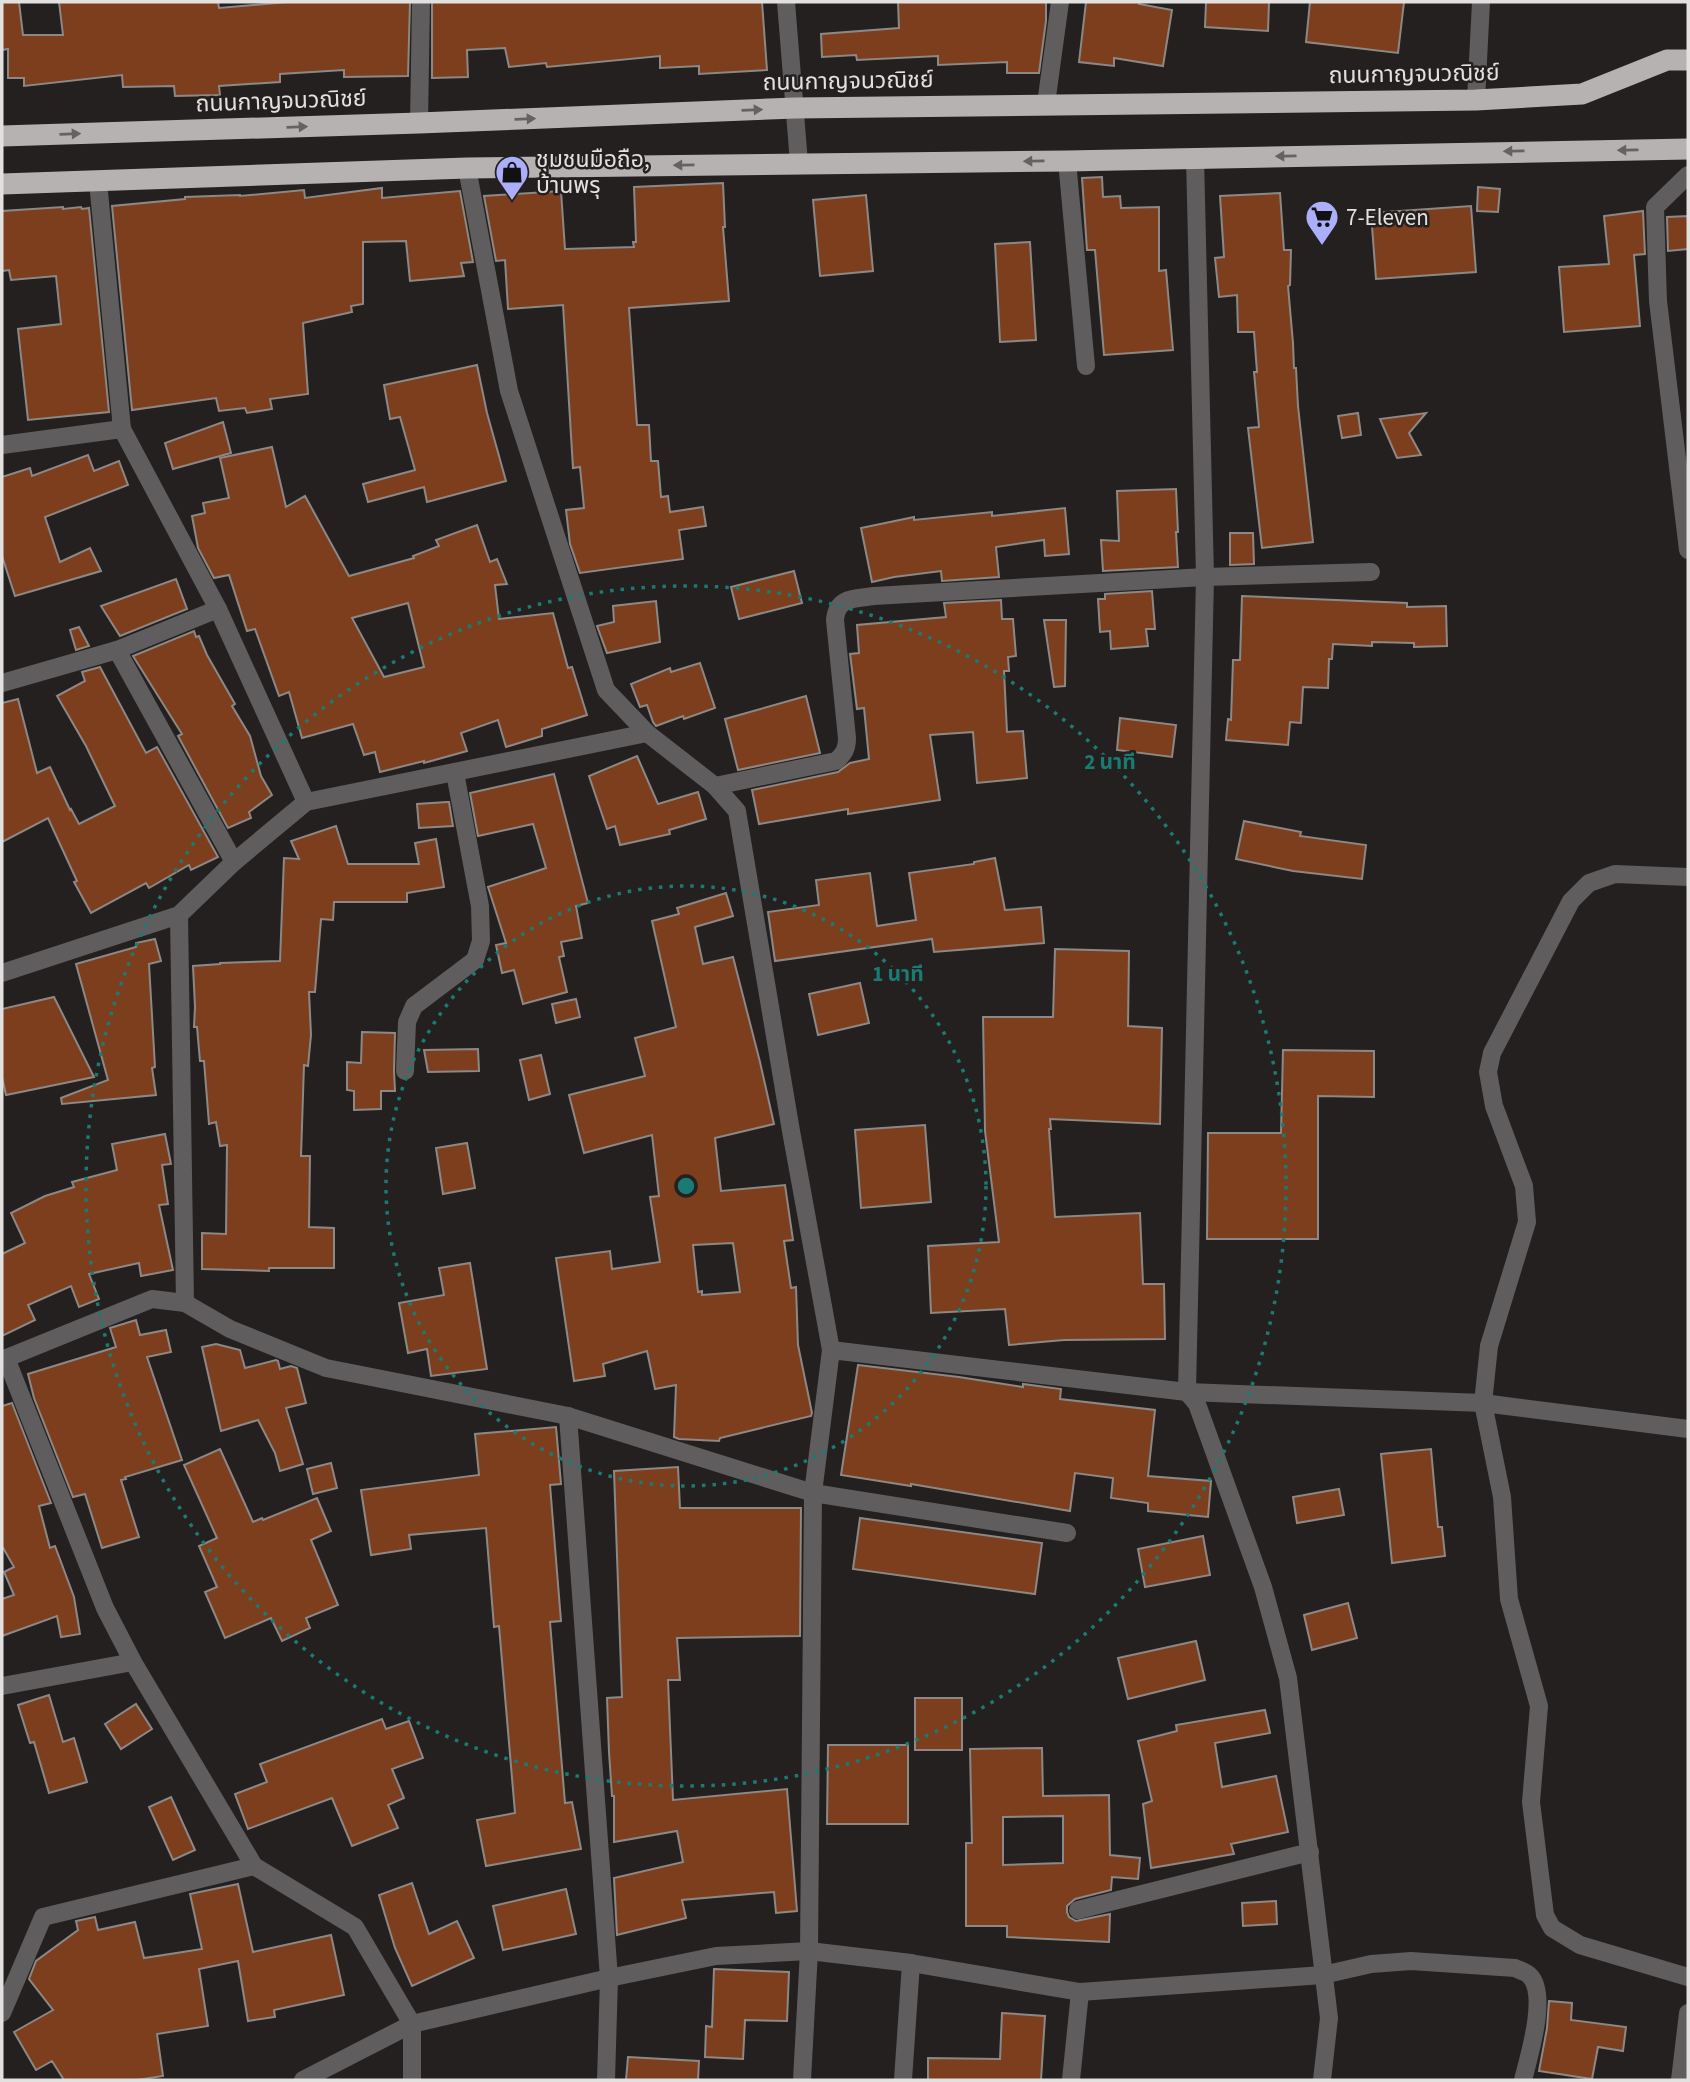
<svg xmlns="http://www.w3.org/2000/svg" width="1690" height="2082" viewBox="0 0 1690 2082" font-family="'Source Sans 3','Noto Sans Thai',sans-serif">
<rect width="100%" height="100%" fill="#23201f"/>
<!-- building -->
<g fill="#7d3e1d" stroke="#8b8886" stroke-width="2" fill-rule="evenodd">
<path d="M2,2H19L23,35H63L59,2H218L219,8L288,2H410L408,76L344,77V70L280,74V82L219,86L220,95L175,96L174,86L123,87L122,75L24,86V78H8V49L2,50Z"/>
<path d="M432,2H762L767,70L699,74V66L660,68V56L547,67L546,63L509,67L505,48L467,50L468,77L432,78Z"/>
<path d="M898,2H1046V21L1039,73H1007V62L938,65V56L857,60L856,55L822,57L821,34L899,28Z"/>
<path d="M1086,2H1139V4L1172,10L1163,66L1114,58V66L1079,62Z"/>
<path d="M1206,2H1269L1268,31L1205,27Z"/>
<path d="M1310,2H1404L1398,53L1306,42Z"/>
<path d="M1102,177L1103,197L1120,196L1121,208L1159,207V271L1166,270L1173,350L1104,355L1095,250H1087L1082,178Z"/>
<path d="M723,183L725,227H723L729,301L629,308L637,425H649L651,461H658L661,497L668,496L670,512L703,507L706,526L679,530L683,559L580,573L570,544L566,510L584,508L580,467L573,468L563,305L508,309L505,260L496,261L484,196L561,191L565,249L634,247L633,242H636L634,187Z"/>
<path d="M1478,187L1500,189L1498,212L1477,211Z"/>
<path d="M382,188V198L460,191L473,262L461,263L464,276L410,281L406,241L363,242V304L351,306L352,312L303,323L308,394L270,399L272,409L247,413L245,408L219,411L216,398L132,410L112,206L185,199V197L240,195V196L304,190L305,198Z"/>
<path d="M1280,193L1284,250H1291L1290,285L1288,286L1293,343L1294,368H1296L1298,406L1313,542L1262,548L1248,428L1259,427L1254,372H1257L1254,332H1238L1237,295L1219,297L1215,258L1224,257L1220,196Z"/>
<path d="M866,195L873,271L820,276L813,200Z"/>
<path d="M1471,206L1476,272L1376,279L1371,213Z"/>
<path d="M63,207V209L81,207L82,209L89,208L109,412L28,420L18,329L61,324L56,276L11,280L9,270L2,271V211Z"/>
<path d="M1643,211L1645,254L1634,255L1640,326L1564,332L1559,267L1609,264L1604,216Z"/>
<path d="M1688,216V249L1668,251L1667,217Z"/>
<path d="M1030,242L1036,340L1000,342L995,244Z"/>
<path d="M477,365L487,413L506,481L427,502L424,487L368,502L363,484L415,470L400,417L390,419L384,385Z"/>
<path d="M1358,413L1361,435L1342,438L1338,416Z"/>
<path d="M1426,413L1409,433L1421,455L1397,458L1380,419Z"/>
<path d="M223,422L231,453L173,469L165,443Z"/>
<path d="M272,447L286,507L305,496L349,576L414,558L413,556L439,546L436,540L477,525L490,562L497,559L507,584L495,585L499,619L553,613L568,668L572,667L587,715L542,729V736L506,747L498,720L461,733L467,751L424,763V761L380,772L375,752L364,755L353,724L302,738L289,692L279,696L255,629L247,631L229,575L214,578L198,548L192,516L205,513L203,503L229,498L220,458ZM408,603L424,667L384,677L352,618Z"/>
<path d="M88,455L94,471L119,461L128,485L45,517L60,562L90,548L101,571L15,596L2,556V477L30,468L32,476Z"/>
<path d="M1176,489L1178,532H1176L1178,567L1103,571L1101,540L1119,541L1117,491Z"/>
<path d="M1065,508L1069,554L1045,556L1044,540L996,547L999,577L942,581L941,571L894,577L872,582L861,528L914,517V520L992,512V516Z"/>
<path d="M1230,533H1253L1254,564L1230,565Z"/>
<path d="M794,571L802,603L739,619L731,587Z"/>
<path d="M176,579L187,609L120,636L101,606Z"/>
<path d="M1152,591L1155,629H1146L1148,646L1111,649L1110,631L1100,632L1098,599H1105V594Z"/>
<path d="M1242,596L1407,603V607L1446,606L1447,646L1414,647V643L1372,642V646L1333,644L1332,659H1329L1328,688L1303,687L1301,723L1290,722L1288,745L1226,740L1228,719L1231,720L1233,660H1240Z"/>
<path d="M1001,600L1002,619H1013L1016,656L1008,657L1009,671H1004L1007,732L1023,731L1027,778L977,783L973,732L930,735L940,800L848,814V809L759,824L752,790L838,772L850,763L869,759L864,708L857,709L850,654L859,653L857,625L946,617L944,603Z"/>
<path d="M656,601L660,642L607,653L597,626L614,622L613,606Z"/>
<path d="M1044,620H1066L1065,686L1054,687Z"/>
<path d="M79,627L89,646L76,650L70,630Z"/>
<path d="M194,631L196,637L199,636L207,655L235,704L232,706L250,736L261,776L272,795L249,812L251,818L228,828L178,736L182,734L133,656Z"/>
<path d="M700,663L715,708L684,719L683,716L656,726L653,722L647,705L640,707L631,684L670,668L671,672Z"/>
<path d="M100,667L146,753L157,747L218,857L191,870L189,865L149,888L146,883L91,913L74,882L77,881L48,818L2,842V703L18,699L37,773L50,767L70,810L71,809L79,824L115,806L86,746L57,696L85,681L82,672Z"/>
<path d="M806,696L820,753L738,770L725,719Z"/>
<path d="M1120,718L1176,725L1172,757L1117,750Z"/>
<path d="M637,756L658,804L698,792L706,819L669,830L670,834L620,845L615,826L607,829L589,776Z"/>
<path d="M554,774L588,903L576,906L582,938L561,942L564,956L559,957L567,992L523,1004L514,970L502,973L496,945L506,943L488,887L546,868L533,824L478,836L470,793Z"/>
<path d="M447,802H449L453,826L419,828L417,804Z"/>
<path d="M1244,821L1301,832L1300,836L1366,845L1362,879L1293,871L1236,859Z"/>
<path d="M336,826L348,864H419L415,843L436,839L444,887L407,893V902H334L333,920L321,919L315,992H309L311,1035L308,1066L304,1065L301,1156H310L309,1227L334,1228V1268H269V1271L202,1269V1233L226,1234L227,1145L220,1146L216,1122L209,1124L204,1061H200L197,1027H194L195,1007L193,966L220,964V963L280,961L284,858L299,859L291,841Z"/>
<path d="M995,858L1005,910L1041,907L1044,943L934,952L932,939L775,961L768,912L819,905L816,880L870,873L877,926L916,920L909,873L974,864V862Z"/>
<path d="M726,893L733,916L695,927L703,964L733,957L760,1062L774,1124L715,1138L721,1191L785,1185L793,1240L784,1241L791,1288L796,1287L798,1345L812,1413L811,1416L720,1438L719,1441L679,1439L674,1437L676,1385L655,1389L647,1351L603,1364L605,1376L574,1381L556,1258L610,1251L612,1269L660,1262L650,1197L659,1196L652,1135L584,1153L569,1095L645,1076L635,1038L676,1027L652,921L679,914L677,908ZM733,1243L740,1292L702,1295V1291L698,1292L693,1245Z"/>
<path d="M155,939L161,961L149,964L155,1067L152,1068L156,1095L62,1104L61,1098L108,1080L76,964L136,947V943Z"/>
<path d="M1055,949L1129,951L1128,1026L1162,1028L1160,1124L1050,1119L1051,1129H1049L1055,1217L1140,1213L1143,1284H1164L1165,1339L1064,1340L1009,1345L1005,1309L931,1313L928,1246L999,1242L985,1131L983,1017H1053Z"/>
<path d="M860,983L869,1023L818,1035L809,994Z"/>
<path d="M54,997L94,1077L6,1095L2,1077V1009Z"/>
<path d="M576,999L580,1017L556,1023L552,1004Z"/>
<path d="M362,1032L395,1033L394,1071L395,1091H381V1109L354,1110V1091L347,1090V1062L361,1063Z"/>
<path d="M478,1049L479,1071L428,1072L424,1050Z"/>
<path d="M1283,1050L1374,1051V1097L1318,1096V1239H1207L1208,1133H1281Z"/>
<path d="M541,1055L550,1094L529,1100L520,1060Z"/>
<path d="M925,1125L931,1202L861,1208L855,1130Z"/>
<path d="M165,1134L171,1164L162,1165L168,1204L159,1205L173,1270L141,1276L139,1263L89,1274L99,1299L79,1307L71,1286L28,1305L35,1320L2,1336V1254L25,1243L11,1213L45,1196L74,1187L72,1182L117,1170L112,1144Z"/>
<path d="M467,1143L475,1188L443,1194L436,1148Z"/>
<path d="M470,1263L487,1369L431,1376L427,1349L408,1353L399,1303L444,1295L439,1268Z"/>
<path d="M136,1320L140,1335L166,1330L171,1352L147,1357L182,1460L125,1477L126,1479L121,1480L139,1537L102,1548L85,1494L73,1497L34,1398L28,1374L116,1347L110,1328Z"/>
<path d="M216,1344L240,1350L245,1368L276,1360L278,1361L280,1369L291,1366L297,1368L306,1403L286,1408L303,1464L280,1471L275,1453L258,1420L221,1431L202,1347Z"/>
<path d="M858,1365L959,1377L1023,1387V1384L1061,1389L1060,1399L1155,1410L1148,1476L1211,1481L1208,1517L1148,1511V1503L1111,1498L1113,1478L1075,1473L1070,1511L911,1484V1486L841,1475Z"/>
<path d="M12,1403L51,1503L39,1506L50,1548L55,1546L74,1597L80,1634L61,1637L57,1616L2,1636V1599L14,1595L4,1572L14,1567L2,1546V1406Z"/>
<path d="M556,1427L561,1484L550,1485L561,1621L550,1622L565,1803L572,1802L581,1849L486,1866L477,1820L515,1813L499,1626L494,1627L486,1528L409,1535L411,1549L371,1555L361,1490L479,1475L475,1434Z"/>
<path d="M220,1449L253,1522L262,1518L263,1520L317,1498L331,1531L311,1540L338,1605L306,1618L310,1628L282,1641L271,1618L225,1638L205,1592L217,1587L199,1546L217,1538L184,1465Z"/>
<path d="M1431,1449L1438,1527H1442L1445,1556L1392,1563L1381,1454Z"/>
<path d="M331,1463L337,1488L313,1494L307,1469Z"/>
<path d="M678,1467L680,1508H801L800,1636L677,1638L680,1680H668L673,1800L787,1789L797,1911L776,1913L774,1892L682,1900L686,1918L617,1935L614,1878L683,1862L677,1831L614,1842V1796H612L609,1752L607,1698L622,1697L614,1471Z"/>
<path d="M1339,1489L1344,1515L1297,1523L1293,1497Z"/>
<path d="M860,1518L1042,1543L1035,1594L853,1569Z"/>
<path d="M1203,1536L1210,1575L1145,1587L1138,1549Z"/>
<path d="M1348,1603L1357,1638L1312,1650L1304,1615Z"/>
<path d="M1196,1641L1205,1680L1128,1699L1118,1658Z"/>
<path d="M49,1695L63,1742L74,1738L87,1782L49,1793L34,1742L30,1743L18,1705Z"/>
<rect x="915" y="1698" width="47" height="52"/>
<path d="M136,1704L152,1729L121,1749L105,1724Z"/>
<path d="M1265,1710L1270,1733L1215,1743L1222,1787L1276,1776L1288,1832L1231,1844L1234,1854L1151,1868L1143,1804L1152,1801L1138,1741L1177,1731L1176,1725Z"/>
<path d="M382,1719L386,1729L409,1721L423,1758L392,1769L404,1798L388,1805L398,1828L352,1846L332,1798L248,1829L235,1794L267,1782L260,1764Z"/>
<path d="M828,1745H908V1824H827Z"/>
<path d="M1042,1748L1043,1796L1109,1795L1110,1855L1140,1858L1138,1879L1112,1877L1111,1890L1075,1899L1067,1906V1912L1069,1917L1076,1921L1110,1914L1109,1942L1007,1937V1926H966V1843H972L970,1749ZM1063,1816V1863L1003,1865V1817Z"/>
<path d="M171,1797L195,1850L173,1860L149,1807Z"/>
<path d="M412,1883L429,1934L457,1921L474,1958L412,1986L395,1948L379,1895Z"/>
<path d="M238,1884L253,1952L331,1935L344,1995L274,2010L275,2017L248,2021L238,1961L199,1969L208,2026L157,2034L163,2076L137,2080H64L52,2061L36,2070L14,2032L53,2010L29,1979L36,1961L78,1930L76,1921L95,1917L98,1930L135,1922L144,1958L202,1949L190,1894Z"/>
<path d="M566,1889L576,1934L503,1950L493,1906Z"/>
<path d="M1276,1901L1277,1924L1243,1926L1242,1903Z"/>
<path d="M714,1969L789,1972L787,2021L745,2020L743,2059L705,2057L706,2026L712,2027Z"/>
<path d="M1549,2001L1572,2003L1571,2020L1626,2027L1623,2051L1598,2047L1592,2079L1539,2071L1547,2028Z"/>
<path d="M1002,2013L1045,2016L1041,2080H928V2058L1000,2059Z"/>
<path d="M628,2057L699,2061L698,2080H626Z"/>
</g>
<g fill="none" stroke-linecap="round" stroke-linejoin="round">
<!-- minor -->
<g stroke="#5f5d5d" stroke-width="18">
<path d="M786,2L799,163"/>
<path d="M1476,100L1481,2"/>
<path d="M1046,104L1060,2"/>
<path d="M419,123L421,2"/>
<path d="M1195,157L1205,577L1187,1392L1197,1404L1263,1587L1288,1678L1329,2018L1322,2080"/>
<path d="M1067,161L1086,366"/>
<path d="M467,168L509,391L606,690L647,733L715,786L737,811L791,1131L831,1350"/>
<path d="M1688,175L1655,207L1658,301L1688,550"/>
<path d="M98,182L122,429"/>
<path d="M2,445L122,429L218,609L306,802"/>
<path d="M117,650L234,862"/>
<path d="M2,683L117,650L218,609"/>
<path d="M715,786L836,761C844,754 847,749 847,738L835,620C837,596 855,599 874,596L1205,577L1371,572"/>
<path d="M1688,877L1615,874L1589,883L1571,901L1492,1053L1488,1072L1494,1106L1524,1186L1527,1222L1489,1346L1483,1403L1502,1497L1509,1599L1539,1706L1531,1802L1545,1915L1552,1928L1580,1945L1688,1977"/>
<path d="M179,915L185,1303"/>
<path d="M2,973L179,915L234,862L306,802L647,733"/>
<path d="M405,1071L407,1022L414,1006L475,960L481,941L480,906L455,773"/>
<path d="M6,1358L105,1608L133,1662L254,1866L355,1927L412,2024V2080"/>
<path d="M2,1360L152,1299L185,1303L230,1329L326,1368L568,1416L813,1493L831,1350L1187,1392L1483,1403L1688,1429"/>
<path d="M568,1416L609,1978L606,2080"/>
<path d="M2,1686L133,1662"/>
<path d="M1078,1910L1310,1852"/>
<path d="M2,2013L43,1917L254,1866"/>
<path d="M303,2080L412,2024L609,1978L716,1956L809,1951L911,1963L1080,1992L1323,1975L1371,1964L1411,1961L1515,1968C1519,1970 1527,1972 1530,1976C1548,1995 1529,2056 1523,2080"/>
<path d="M802,2080L809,1951L813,1493L1067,1533"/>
<path d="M903,2080L911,1963"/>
<path d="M1071,2080L1080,1992"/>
<path d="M1680,2080L1688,2013"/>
</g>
<!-- highway -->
<g stroke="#b6b2b1" stroke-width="21">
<path d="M2,136L419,123L795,108L1476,100L1582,94L1667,60H1688"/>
<path d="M2,184L467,168L1067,161L1688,149"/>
</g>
</g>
<!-- one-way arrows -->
<defs><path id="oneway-solid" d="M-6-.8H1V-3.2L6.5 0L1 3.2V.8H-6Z" transform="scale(1.75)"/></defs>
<g fill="#656261">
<use href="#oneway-solid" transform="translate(752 110) rotate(-2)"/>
<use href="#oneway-solid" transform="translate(525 119) rotate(-2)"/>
<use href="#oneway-solid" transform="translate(297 127) rotate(-2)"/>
<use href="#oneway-solid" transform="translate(70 134) rotate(-2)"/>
<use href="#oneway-solid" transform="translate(1628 150) rotate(179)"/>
<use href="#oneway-solid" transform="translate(1514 151) rotate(179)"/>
<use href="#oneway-solid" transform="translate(1286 156) rotate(179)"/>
<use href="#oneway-solid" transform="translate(1034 161) rotate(179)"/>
<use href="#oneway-solid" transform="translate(684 165) rotate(179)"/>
</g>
<!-- distance rings -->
<g fill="none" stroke="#1a7b74" stroke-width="3.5" stroke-dasharray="3.5 7">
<circle cx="686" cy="1186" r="300"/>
<circle cx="686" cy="1186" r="600"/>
</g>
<!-- icons -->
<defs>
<symbol id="shop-pin" viewBox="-11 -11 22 30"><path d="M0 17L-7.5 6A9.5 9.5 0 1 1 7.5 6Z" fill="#abaffb" stroke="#23201f"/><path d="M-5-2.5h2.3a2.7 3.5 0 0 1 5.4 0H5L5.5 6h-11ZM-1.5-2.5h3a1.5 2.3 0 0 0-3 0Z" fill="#111"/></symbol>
<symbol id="supermarket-pin" viewBox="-11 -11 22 30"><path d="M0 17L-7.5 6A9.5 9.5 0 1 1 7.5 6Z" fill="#abaffb" stroke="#23201f"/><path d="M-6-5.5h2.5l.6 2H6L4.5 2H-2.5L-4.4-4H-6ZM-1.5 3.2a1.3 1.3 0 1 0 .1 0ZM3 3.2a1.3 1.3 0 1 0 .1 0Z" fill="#111"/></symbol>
</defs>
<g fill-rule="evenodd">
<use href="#shop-pin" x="493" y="153" width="38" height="52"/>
<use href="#supermarket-pin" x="1303" y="198" width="38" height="52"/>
</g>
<g text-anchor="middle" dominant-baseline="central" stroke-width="5" stroke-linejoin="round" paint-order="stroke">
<!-- street labels -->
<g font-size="23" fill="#e3e1e0" stroke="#23201f">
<text transform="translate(1414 74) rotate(-1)">ถนนกาญจนวณิชย์</text>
<text transform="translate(848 81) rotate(-1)">ถนนกาญจนวณิชย์</text>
<text transform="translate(281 101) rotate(-2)">ถนนกาญจนวณิชย์</text>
</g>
<!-- poi labels -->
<g font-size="23" fill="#e3e1e0" stroke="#23201f" text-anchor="start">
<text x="536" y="159">ชุมชนมือถือ,<tspan x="536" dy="26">บ้านพรุ</tspan></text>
<text x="1346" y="217">7-Eleven</text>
</g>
</g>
<circle cx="686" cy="1186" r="10" fill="#1a7b74" stroke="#23201f" stroke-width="3.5"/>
<g font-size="21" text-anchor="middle" font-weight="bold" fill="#1a7b74" stroke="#23201f" stroke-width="5" stroke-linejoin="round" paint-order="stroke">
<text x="1110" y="769">2 นาที</text>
<text x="898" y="981">1 นาที</text>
</g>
<!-- border -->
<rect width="1690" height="2082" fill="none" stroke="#e3e1e0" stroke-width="7"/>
</svg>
